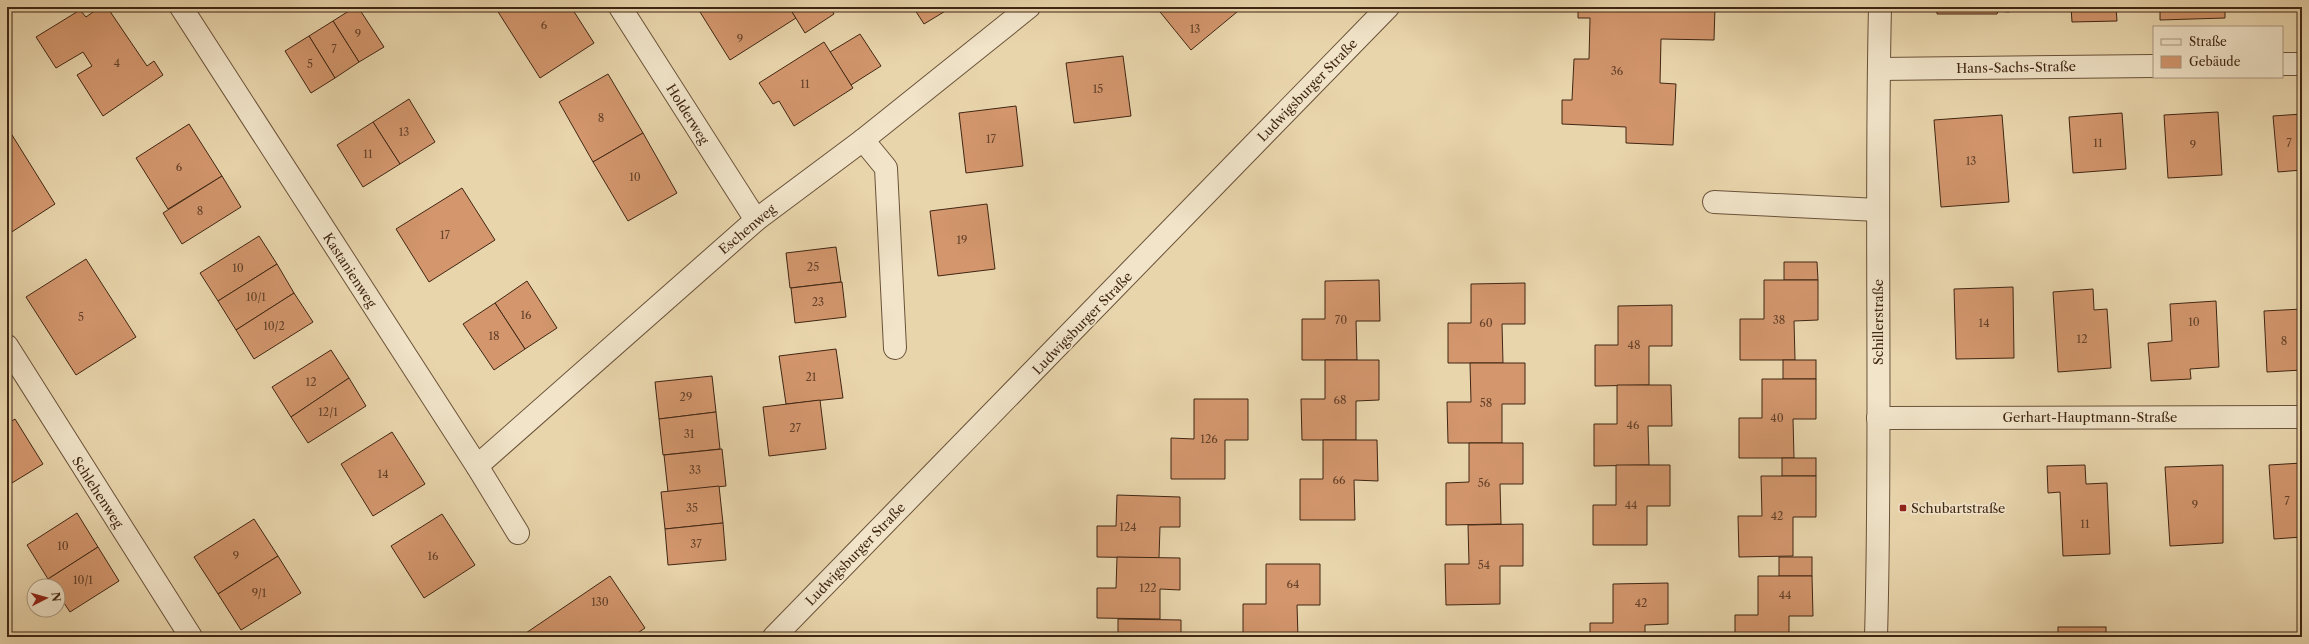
<svg xmlns="http://www.w3.org/2000/svg" width="2309" height="644" viewBox="0 0 2309 644" font-family="'Libre Caslon Text',serif">
<rect width="100%" height="100%" fill="#e9d5ac"/>
<filter id="stains"><feTurbulence type="fractalNoise" baseFrequency=".005" numOctaves="4"/><feColorMatrix values="0 0 0 0 .2 0 0 0 0 .09 0 0 0 0 .02 0 0 0 .5 -.17"/></filter>
<radialGradient id="worn" r=".72"><stop offset=".6" stop-color="#630" stop-opacity="0"/><stop offset="1" stop-color="#630" stop-opacity=".3"/></radialGradient>
<!-- building -->
<g fill="#d3966d" stroke="#402613">
<path d="M100,7H107L147,66L154,61L163,75L103,116L77,75L92,66L83,52L56,68L36,37L80,10L86,17Z"/>
<path d="M355,7H358L384,47L359,62L333,21Z"/>
<path d="M495,7H571L594,43L540,78Z"/>
<path d="M707,7H789L796,18L730,60L700,12Z"/>
<path d="M789,7H830L834,14L805,33Z"/>
<path d="M913,7H952L924,24Z"/>
<path d="M1156,7H1243L1191,50Z"/>
<path d="M1578,7H1715L1714,40L1661,39L1660,83L1676,84L1673,145L1626,143V127L1562,124V100H1572L1574,59H1589L1590,18H1578Z"/>
<path d="M1937,7H2009V12L1998,11L1997,14H1937Z"/>
<path d="M2071,7H2116L2117,21L2072,22Z"/>
<path d="M2160,7H2225V18L2160,20Z"/>
<path d="M333,21L359,62L335,78L309,36Z"/>
<path d="M860,34L881,66L851,85L830,52Z"/>
<path d="M309,36L335,78L311,93L285,51Z"/>
<path d="M824,42L853,88L794,126L779,101L773,104L759,83Z"/>
<path d="M1123,56L1131,116L1074,123L1066,63Z"/>
<path d="M608,74L643,133L593,162L559,102Z"/>
<path d="M409,99L435,142L400,164L373,122Z"/>
<path d="M1016,106L1023,166L966,173L959,113Z"/>
<path d="M2218,112L2222,175L2168,178L2164,115Z"/>
<path d="M2122,113L2126,169L2073,173L2069,117Z"/>
<path d="M2302,114V170L2278,172L2273,116Z"/>
<path d="M2002,115L2009,202L1941,207L1934,120Z"/>
<path d="M373,122L400,164L363,187L337,145Z"/>
<path d="M189,124L222,176L168,209L136,158Z"/>
<path d="M7,127L55,204L7,235Z"/>
<path d="M643,133L677,193L628,221L593,162Z"/>
<path d="M222,176L241,207L182,244L163,213Z"/>
<path d="M462,188L495,240L429,282L396,229Z"/>
<path d="M987,204L995,269L938,276L930,211Z"/>
<path d="M259,236L277,264L218,301L200,273Z"/>
<path d="M836,247L841,282L790,288L786,253Z"/>
<path d="M86,259L136,337L76,375L26,297Z"/>
<path d="M1784,262H1817L1818,280H1784Z"/>
<path d="M277,264L294,293L236,330L218,301Z"/>
<path d="M1379,280L1380,321H1356L1357,360H1302V319H1325V281Z"/>
<path d="M1764,280H1818V320L1794,321L1795,360H1740V319H1764Z"/>
<path d="M527,281L557,328L525,349L495,303Z"/>
<path d="M842,282L846,317L795,323L791,288Z"/>
<path d="M1525,283V324H1502L1503,363H1448V323H1471V284Z"/>
<path d="M2013,287L2014,358L1956,359L1954,289Z"/>
<path d="M2093,289L2094,310L2107,309L2111,368L2058,372L2053,292Z"/>
<path d="M294,293L313,322L254,359L236,330Z"/>
<path d="M2216,301L2219,367L2190,369L2191,379L2151,381L2148,343L2172,341L2170,304Z"/>
<path d="M495,303L525,349L494,370L463,324Z"/>
<path d="M1672,305V346H1649V385L1595,386V345H1618V306Z"/>
<path d="M2302,309V370L2267,372L2264,311Z"/>
<path d="M836,349L843,398L786,404L779,356Z"/>
<path d="M331,350L349,378L291,417L272,387Z"/>
<path d="M1325,360H1379V400L1356,401V440H1302L1301,399H1325Z"/>
<rect x="1783" y="360" width="33" height="19"/>
<path d="M1470,363H1525V404H1502V443H1448L1447,402H1471Z"/>
<path d="M712,376L716,412L659,419L655,382Z"/>
<path d="M349,378L366,406L308,443L291,417Z"/>
<path d="M1762,379H1816V419H1793L1794,458H1739V418H1762Z"/>
<path d="M1617,385H1671L1672,426H1648L1649,465L1594,466V424H1617Z"/>
<path d="M1194,399H1248V440H1225V479H1171V438L1194,439Z"/>
<path d="M820,400L826,449L769,456L763,407Z"/>
<path d="M716,412L720,449L663,455L659,419Z"/>
<path d="M15,419L43,464L7,486V424Z"/>
<path d="M392,432L425,484L373,516L341,464Z"/>
<path d="M1323,440H1377L1378,481L1354,480L1355,520H1300V479H1323Z"/>
<path d="M1469,443H1523V484H1500L1501,524L1446,525V483L1469,482Z"/>
<path d="M722,449L726,486L668,492L664,455Z"/>
<rect x="1782" y="458" width="34" height="18"/>
<path d="M2302,463V537L2274,539L2269,465Z"/>
<path d="M1616,465H1670V506H1647V545H1593V505H1616Z"/>
<path d="M2085,465L2086,484L2107,483L2110,554L2063,556L2060,492L2048,493L2047,466Z"/>
<path d="M2223,465V543L2170,546L2165,467Z"/>
<path d="M1761,476H1816V517H1793V556L1739,557L1738,516H1762Z"/>
<path d="M719,486L723,523L665,529L661,492Z"/>
<path d="M1117,495L1180,497V527H1160L1159,558L1097,557V526H1116Z"/>
<path d="M77,513L98,547L48,579L27,545Z"/>
<path d="M442,514L475,565L424,598L391,546Z"/>
<path d="M254,519L278,556L218,594L194,557Z"/>
<path d="M723,523L726,560L668,565L665,529Z"/>
<path d="M1523,524V566H1500V604L1446,605L1445,564H1469L1468,525Z"/>
<path d="M98,547L119,581L70,612L58,594V586H53L48,579Z"/>
<path d="M278,556L301,593L241,630L218,594Z"/>
<path d="M1117,557L1180,558V590L1160,589V619L1097,618V588H1116Z"/>
<rect x="1779" y="557" width="33" height="19"/>
<path d="M1266,564H1320V605H1297L1298,637H1243V604H1266Z"/>
<path d="M610,576L645,628L632,637H525L523,635Z"/>
<path d="M1758,576H1812L1813,616H1789V637H1735V615H1758Z"/>
<path d="M1668,583V624L1645,625V637H1590V623H1613V584Z"/>
<path d="M1118,619L1181,620V637H1118Z"/>
<path d="M7,626L14,637H7Z"/>
<rect x="2058" y="627" width="48" height="10"/>
</g>
<g fill="none" stroke-linecap="round" stroke-linejoin="round">
<defs>
<g id="minor">
<path d="M181,7L477,466L518,533"/>
<path d="M620,7L756,220"/>
<path d="M2282,64H2302"/>
<path d="M1879,69L2154,66"/>
<path d="M863,140L886,168L895,348"/>
<path d="M1714,202L1878,210"/>
<path d="M7,346L191,637"/>
<path d="M1878,418L2302,417"/>
<path d="M477,466L756,220L863,140L1029,7"/>
<path d="M774,637L1388,7"/>
<path d="M1876,637C1882,427 1875,217 1880,7"/>
</g>
</defs>
<!-- minor casing -->
<use href="#minor" stroke="#6a5239" stroke-width="24"/>
<!-- minor -->
<use href="#minor" stroke="#f1e4c9" stroke-width="22"/>
</g>
<!-- markers -->
<rect fill="#8f2418" stroke="#f1e4c9" stroke-width="1.5" x="1899" y="504" width="8" height="8" rx="2"/>
<g text-anchor="middle" dominant-baseline="central" stroke-width="3.5" stroke-linejoin="round" paint-order="stroke">
<!-- number labels -->
<g font-size="11" fill="#65422a">
<text x="544" y="25">6</text>
<text x="1195" y="29">13</text>
<text x="358" y="34">9</text>
<text x="740" y="39">9</text>
<text x="334" y="49">7</text>
<text x="117" y="63">4</text>
<text x="310" y="64">5</text>
<text x="1617" y="71">36</text>
<text x="805" y="84">11</text>
<text x="1098" y="89">15</text>
<text x="601" y="118">8</text>
<text x="404" y="132">13</text>
<text x="991" y="139">17</text>
<text x="2098" y="143">11</text>
<text x="2289" y="143">7</text>
<text x="2193" y="145">9</text>
<text x="368" y="154">11</text>
<text x="1971" y="161">13</text>
<text x="179" y="167">6</text>
<text x="635" y="177">10</text>
<text x="200" y="211">8</text>
<text x="445" y="235">17</text>
<text x="962" y="240">19</text>
<text x="813" y="267">25</text>
<text x="238" y="268">10</text>
<text x="256" y="297">10/1</text>
<text x="818" y="302">23</text>
<text x="526" y="315">16</text>
<text x="81" y="317">5</text>
<text x="1341" y="320">70</text>
<text x="1779" y="320">38</text>
<text x="2194" y="322">10</text>
<text x="1486" y="323">60</text>
<text x="1984" y="323">14</text>
<text x="274" y="326">10/2</text>
<text x="494" y="336">18</text>
<text x="2082" y="339">12</text>
<text x="2284" y="341">8</text>
<text x="1634" y="345">48</text>
<text x="811" y="377">21</text>
<text x="311" y="382">12</text>
<text x="686" y="397">29</text>
<text x="1340" y="400">68</text>
<text x="1486" y="403">58</text>
<text x="328" y="412">12/1</text>
<text x="1777" y="418">40</text>
<text x="1633" y="425">46</text>
<text x="795" y="428">27</text>
<text x="689" y="434">31</text>
<text x="1209" y="439">126</text>
<text x="695" y="470">33</text>
<text x="383" y="474">14</text>
<text x="1339" y="480">66</text>
<text x="1484" y="483">56</text>
<text x="2287" y="501">7</text>
<text x="1631" y="505">44</text>
<text x="2195" y="505">9</text>
<text x="692" y="508">35</text>
<text x="1777" y="516">42</text>
<text x="2085" y="524">11</text>
<text x="1128" y="527">124</text>
<text x="696" y="544">37</text>
<text x="63" y="546">10</text>
<text x="236" y="556">9</text>
<text x="433" y="556">16</text>
<text x="1484" y="565">54</text>
<text x="83" y="580">10/1</text>
<text x="1293" y="584">64</text>
<text x="1148" y="588">122</text>
<text x="259" y="593">9/1</text>
<text x="1785" y="595">44</text>
<text x="600" y="602">130</text>
<text x="1641" y="603">42</text>
</g>
<!-- street labels -->
<g font-size="13" fill="#402613" stroke="#f1e4c9">
<text transform="translate(2016 67) rotate(-1)">Hans-Sachs-Straße</text>
<text transform="translate(1307 90) rotate(-46)">Ludwigsburger Straße</text>
<text transform="translate(688 114) rotate(58)">Holderweg</text>
<text transform="translate(747 229) rotate(-40)">Eschenweg</text>
<text transform="translate(350 270) rotate(57)">Kastanienweg</text>
<text transform="translate(1878 322) rotate(-90)">Schillerstraße</text>
<text transform="translate(1082 323) rotate(-46)">Ludwigsburger Straße</text>
<text x="2090" y="417">Gerhart-Hauptmann-Straße</text>
<text transform="translate(98 492) rotate(57)">Schlehenweg</text>
<text transform="translate(855 554) rotate(-46)">Ludwigsburger Straße</text>
</g>
<!-- poi labels -->
<g font-size="13" fill="#402613" stroke="#f1e4c9" text-anchor="start">
<text x="1911" y="508">Schubartstraße</text>
</g>
</g>
<!-- margin -->
<rect width="2309" height="644" fill="none" stroke="#e9d5ac" stroke-width="24"/>
<rect x="8" y="8" width="2293" height="628" fill="none" stroke="#402613" stroke-width="2"/>
<rect x="12" y="12" width="2285" height="620" fill="none" stroke="#402613"/>
<!-- legend -->
<rect x="2153" y="26" width="130" height="52" fill="#f1e4c9" stroke="#aa9880"/>
<rect x="2161" y="39" width="20" height="6" fill="#f1e4c9" stroke="#aa9880"/>
<text x="2189" y="46" font-size="12" fill="#402613">Straße</text>
<rect x="2161" y="56" width="20" height="12" fill="#d3966d" stroke="#aa9880"/>
<text x="2189" y="66" font-size="12" fill="#402613">Gebäude</text>
<!-- north arrow -->
<g transform="translate(46 598) rotate(84)"><circle r="19" fill="#f1e4c9" stroke="#aa9880"/>
<path d="M0-3L7 15L0 10L-7 15Z" fill="#8f2418"/>
<text y="-6" font-size="11" font-weight="bold" text-anchor="middle" fill="#402613">N</text>
</g>
<rect width="100%" height="100%" filter="url(#stains)"/>
<rect width="100%" height="100%" fill="url(#worn)"/>
</svg>
